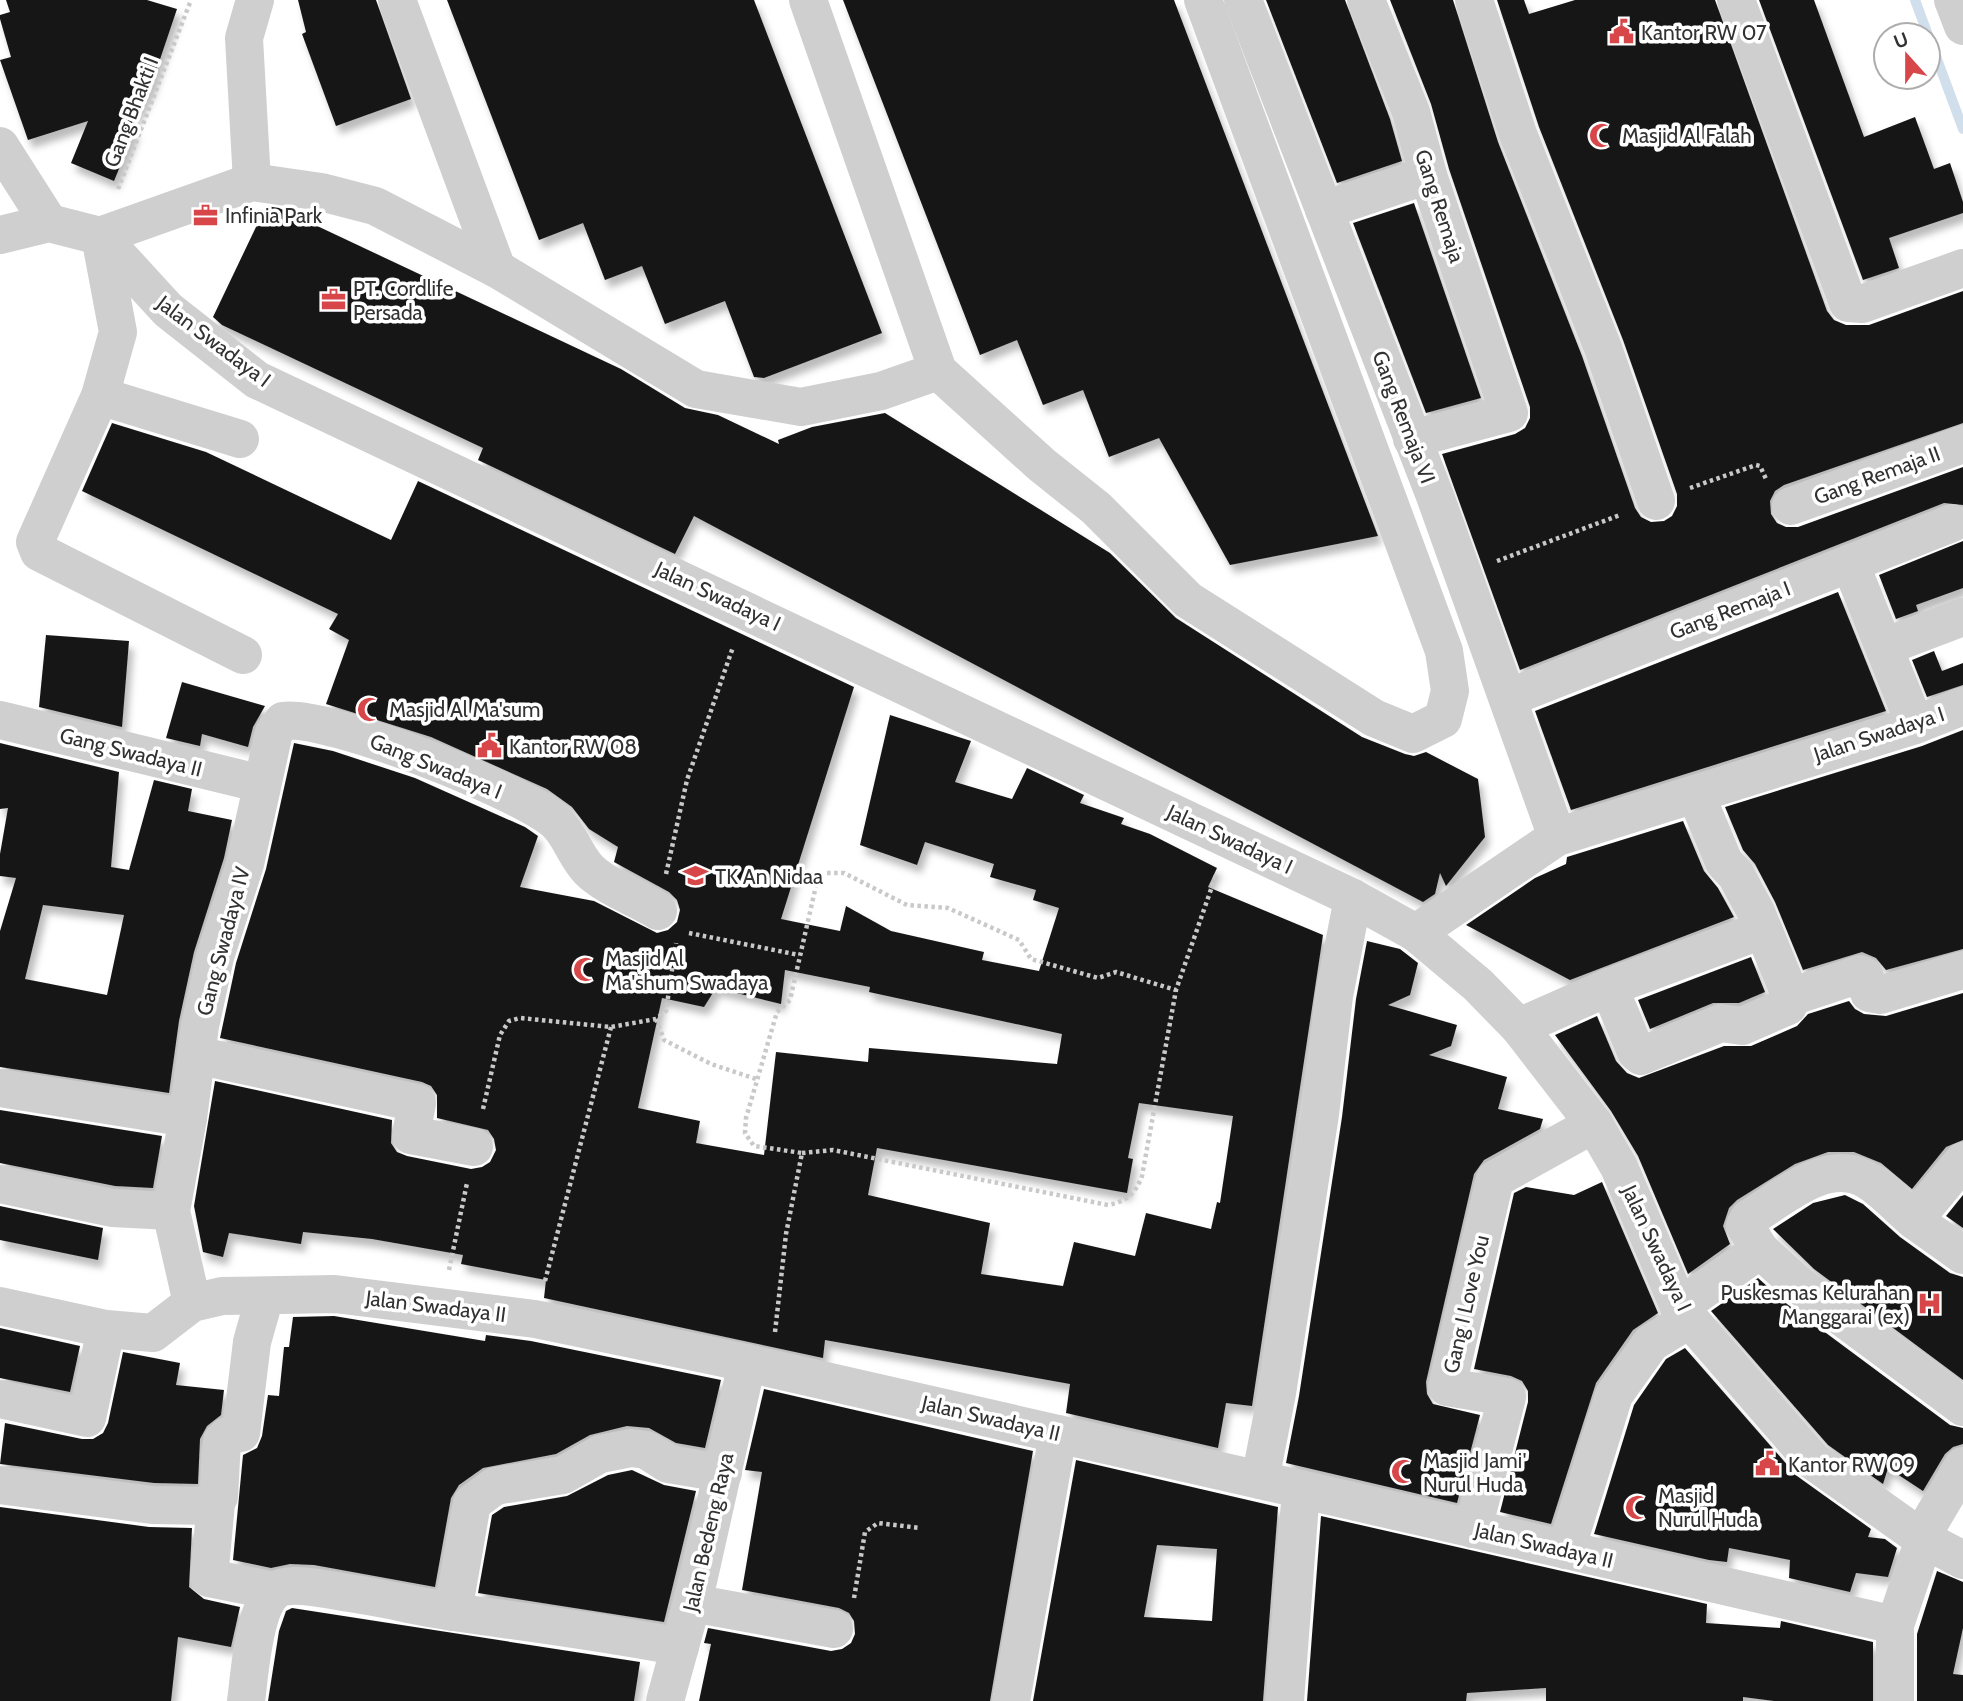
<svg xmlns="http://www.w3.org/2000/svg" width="1963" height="1701" viewBox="0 0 1963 1701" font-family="Cabin,sans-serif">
<defs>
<filter id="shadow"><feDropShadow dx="4.5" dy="8" stdDeviation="3.5" flood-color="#0004"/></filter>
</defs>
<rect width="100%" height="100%" fill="#fff"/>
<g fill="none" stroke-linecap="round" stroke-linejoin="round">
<!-- stream -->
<path stroke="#d0dfeb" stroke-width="10" d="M1915,0L1963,129"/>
</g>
<!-- building -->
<g fill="#191919" fill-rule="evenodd" filter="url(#shadow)">
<path d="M6,0H147L177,9L150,89L129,128L135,130L114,181L71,163L88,121L28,140L0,60L11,57L0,19V15L10,12Z"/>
<path d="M298,0H376L411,99L336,126L302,34L306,32Z"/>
<path d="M447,0H754L882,333L764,378L754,377L725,301L665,324L642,266L605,280L583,223L539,240Z"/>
<path d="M843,0H1174L1378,536L1230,565L1159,438L1109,457L1083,390L1043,405L1017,340L980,355Z"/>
<path d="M1266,0H1345L1390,119L1402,161L1337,183Z"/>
<path d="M1390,0H1453L1498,142L1582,356L1635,508L1641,517L1651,522L1664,521L1672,516L1677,506V494L1623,340L1539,127L1497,0H1524L1529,14L1575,0H1715L1827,311L1834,320L1846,325H1869L1963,291V423L1784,485L1775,491L1770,501L1771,514L1777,523L1786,527H1798L1963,467V505L1944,503L1520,670L1442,454L1515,434L1525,428L1530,418V407L1449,169L1431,104Z"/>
<path d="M1759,0H1814L1864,137L1915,117L1934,169L1950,163L1963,202V213L1889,238L1899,268L1863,280Z"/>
<path d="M1414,203L1481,398L1426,413L1353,223Z"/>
<path d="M266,206L279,208L621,369L685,408L718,415L779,444L778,440L812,427L885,413L1110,553L1176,618L1362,737L1405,754L1414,756L1426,752L1478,779L1485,837L1446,886L1440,873L1435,894L1423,902L694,516L675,554L478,460L483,448L222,325L213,317Z"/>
<path d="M112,423L206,452L391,540L418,481L854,687L781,919L840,931L846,906L891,931L984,952L982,960L1039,971L1059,908L1033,900L1036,890L990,877L994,864L925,842L917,865L860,845L890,715L971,741L955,782L1012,799L1027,768L1084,795L1080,803L1124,818L1121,824L1150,834L1217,868L1208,887L1323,935L1252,1406L1226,1403L1218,1448L1066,1413L1070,1384L825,1340L823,1358L544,1298L546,1280L461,1264L463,1255L372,1239L303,1232L301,1244L229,1233L223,1257L203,1252L194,1206L215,1081L392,1120L391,1143L397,1152L407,1156L471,1169L482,1167L490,1162L496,1150L494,1139L488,1130L437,1118V1095L431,1086L422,1082L220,1038L236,963L266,869L294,743L333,751L415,778L525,827L538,836L520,887L594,901L657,933L668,930L677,922L680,910L677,900L669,892L614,862L618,847L589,829L572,807L547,789L431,737L326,704L349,640L329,629L338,614L82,491ZM785,970L870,987L869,992L1062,1034L1057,1064L869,1048L868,1062L776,1052L764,1155L696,1143L700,1121L638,1108L662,998L704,1007L716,988L781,1004ZM1139,1103L1233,1116L1220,1203L1217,1202L1211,1229L1146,1213L1135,1256L1074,1242L1063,1286L981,1274L990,1223L868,1195L877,1148L1127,1193L1133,1159L1128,1158Z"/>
<path d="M1963,541V588L1916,605L1918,611L1896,619L1879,575Z"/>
<path d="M1838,592L1886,711L1571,810L1535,711Z"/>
<path d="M46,635L129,641L122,727L39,707Z"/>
<path d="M1934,651L1942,671L1963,663V685L1927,697L1912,660Z"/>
<path d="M182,682L265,706L253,727L248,747L202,734L200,746L166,738Z"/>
<path d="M1963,730V949L1886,970L1876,958L1862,952L1803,970L1775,902L1755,864L1743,850L1725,807L1922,746Z"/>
<path d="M0,743L119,772L111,867L129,870L154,780L192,789L188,811L232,820L224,858L194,952L179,1021L169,1093L0,1067V931L16,878L0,876V854L8,808L0,809ZM43,905L124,915L107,995L25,979Z"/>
<path d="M1683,821L1704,871L1718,888L1734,917L1570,980L1466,925L1535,878L1566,864L1567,857Z"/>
<path d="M1367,941L1400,949L1418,963L1410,995L1388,1005L1457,1025L1451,1046L1429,1055L1507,1077L1498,1109L1543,1119L1540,1129L1484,1160L1474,1174L1426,1382L1427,1394L1433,1404L1480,1415L1457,1503L1286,1463L1299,1396L1342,1117L1356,999Z"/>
<path d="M1751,957L1765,992L1739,1003H1713L1650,1029L1638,1000Z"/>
<path d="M1963,993V1140L1946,1147L1912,1189L1881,1163L1854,1152H1828L1795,1164L1737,1200L1729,1208L1723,1226L1730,1244L1688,1274L1638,1156L1611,1111L1555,1035L1597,1016L1616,1061L1627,1073L1639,1078L1724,1046H1751L1797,1026L1808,1014L1849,1001L1855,1009L1864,1014L1886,1016Z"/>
<path d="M0,1110L162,1136L153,1188L115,1186L0,1163Z"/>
<path d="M1602,1182L1658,1313L1633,1330L1596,1383L1551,1524L1500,1512L1528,1402V1391L1522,1381L1511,1376L1474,1369L1514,1193L1526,1187L1574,1195Z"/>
<path d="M1845,1195L1863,1204L1900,1237L1950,1273L1963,1277V1380L1814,1269L1773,1229L1813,1203Z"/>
<path d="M1963,1195V1228L1946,1216Z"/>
<path d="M0,1206L103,1228L98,1260L0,1240Z"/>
<path d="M1758,1278L1787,1304L1950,1425L1963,1428V1444L1953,1447L1945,1454L1923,1491L1888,1468L1883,1484L1828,1445L1711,1311Z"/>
<path d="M334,1316L485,1341L486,1335L531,1341L721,1380L705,1448L676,1443L649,1428L627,1426L590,1435L556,1454L483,1468L459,1485L451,1498L435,1587L314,1565L290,1564L271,1568L233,1560L243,1455L257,1448L262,1436L268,1395L279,1396L284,1347H289L293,1317Z"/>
<path d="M0,1328L80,1346L70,1392L0,1378Z"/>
<path d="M1685,1348L1797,1476L1871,1529L1868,1537L1885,1539L1897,1548L1888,1577L1856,1573L1850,1592L1789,1578L1790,1560L1729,1548L1727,1562L1709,1560L1594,1534L1634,1405L1666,1359Z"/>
<path d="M123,1352L180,1363L176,1385L224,1390L221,1415L207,1426L200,1439L198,1484L154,1483L0,1464L5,1423L82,1439H93L103,1433L108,1423Z"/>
<path d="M764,1389L1033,1451L990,1701H699L711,1644L704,1643L708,1628L831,1651L842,1649L851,1643L855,1634L854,1621L849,1613L839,1608L742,1590L762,1472L745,1470Z"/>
<path d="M1076,1460L1278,1507L1263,1701H1033ZM1157,1545L1217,1549L1212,1621L1144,1617Z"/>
<path d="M632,1470L664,1485L696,1491L664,1622L478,1593L492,1515L504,1507L567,1496L608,1475Z"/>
<path d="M0,1507L149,1527L192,1528L189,1587L204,1599L240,1607L231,1647L178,1637L171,1701H0Z"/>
<path d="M1321,1516L1707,1604L1706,1623L1780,1628L1781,1621L1873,1642V1701H1774L1743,1697V1701H1546V1688L1467,1693L1466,1701H1307Z"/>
<path d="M1937,1571L1963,1582V1628L1953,1674L1963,1675V1701H1917V1634Z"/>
<path d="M292,1608L640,1662L634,1701H268L279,1631L286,1611Z"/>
</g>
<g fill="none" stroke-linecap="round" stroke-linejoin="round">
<!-- path -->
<g stroke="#c9c9c9" stroke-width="4.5" stroke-dasharray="3.5 3.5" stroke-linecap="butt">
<path d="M118,189L191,0"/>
<path d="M1690,488L1756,465L1760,466L1766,479"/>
<path d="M1497,561L1620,515"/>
<path d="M666,874L687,780L733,647"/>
<path d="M689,933L799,955"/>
<path d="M656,1019L664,1040L711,1064L756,1079"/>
<path d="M483,1109L500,1035L509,1021L520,1018L611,1027L656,1019L666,1011L676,943"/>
<path d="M802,1153L833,1150L1108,1205C1127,1201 1135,1194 1142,1176L1176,990L1216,875"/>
<path d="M449,1270L467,1183"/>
<path d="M545,1281L611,1027"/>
<path d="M775,1332L786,1234L802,1153L754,1146L745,1133L746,1118L777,1012L790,1000L818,877L825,873H844L907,905L948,908L1019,940L1031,959L1098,978L1116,972L1176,990"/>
<path d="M854,1598L865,1532L878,1523L920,1528"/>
</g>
<!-- minor -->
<g stroke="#cfcfcf" stroke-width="38">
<path d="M397,0L497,269"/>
<path d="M808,0L938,371L1042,465L1096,508L1188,600L1374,718L1413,734L1443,719L1450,691L1444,651L1203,0"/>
<path d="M1243,0L1435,496L1557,837"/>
<path d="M1366,0L1411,112L1428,175L1509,413L1412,439"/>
<path d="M1474,0L1518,134L1603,348L1656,501"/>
<path d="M1736,0L1848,303L1862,304L1963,268"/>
<path d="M1953,0L1963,26"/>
<path d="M0,146L49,223"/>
<path d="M252,182L244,38L255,0"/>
<path d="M1324,210L1428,175"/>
<path d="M0,235L49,223L100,236L168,310L257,380L1353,898L1416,933L1478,985L1519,1027L1594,1124L1619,1167L1679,1307L1813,1461L1923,1539L1963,1560"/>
<path d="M100,396L240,439"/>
<path d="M1791,506L1963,444"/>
<path d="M1850,563L1915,725"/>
<path d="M1884,647L1963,617"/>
<path d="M243,655L39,552L35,542L100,396L118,332L100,236L252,182L321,192L375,206L497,269L696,389L801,407L881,391L938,371"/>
<path d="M1508,698L1952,523"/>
<path d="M0,720L262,784"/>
<path d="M1696,795L1724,862L1736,875L1756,912L1791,997L1860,974L1865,977L1869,993L1880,995L1963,970"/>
<path d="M1416,933L1557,837L1915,725L1963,706"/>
<path d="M1609,987L1636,1052L1641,1056L1721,1023L1742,1026L1788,1006L1791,997"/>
<path d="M1519,1027L1609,987L1762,930"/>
<path d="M196,1055L417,1103L411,1135L474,1147"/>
<path d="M0,1088L188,1118"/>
<path d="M0,1184L112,1208L171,1211"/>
<path d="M1914,1220L1963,1255"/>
<path d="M1760,1250L1800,1286L1963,1407"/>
<path d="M192,1303L171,1211L188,1118L200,1026L215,957L245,864L274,732L283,721C326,714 522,791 556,822C571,836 575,856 589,870C606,887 637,898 658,911"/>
<path d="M0,1306L106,1329L153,1333L192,1303L222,1296L335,1294L535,1319L747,1363L1895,1625"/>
<path d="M1679,1307L1760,1250L1745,1226L1749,1218C1781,1199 1824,1159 1863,1178C1881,1187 1898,1207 1914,1220L1963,1161"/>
<path d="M0,1399L87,1418L106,1329"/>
<path d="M1260,1480L1277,1393L1320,1114L1334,996L1353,898"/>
<path d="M0,1485L152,1505L213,1506L219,1497L222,1441L227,1436L241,1433L252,1342L265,1296"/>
<path d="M216,1503L209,1578L274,1591"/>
<path d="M1473,1529L1507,1397L1447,1387L1495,1179L1594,1124"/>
<path d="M1566,1550L1614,1395L1651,1343L1690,1319"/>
<path d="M692,1603L834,1629"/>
<path d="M453,1612L472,1503L495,1486L563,1475L600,1454L631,1448L646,1450L668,1464L723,1473"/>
<path d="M246,1701C250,1673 253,1607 276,1590C288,1580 333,1591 349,1593C384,1598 419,1607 454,1612C530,1623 605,1632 680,1647"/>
<path d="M665,1701L698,1581L747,1363"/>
<path d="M1011,1701L1058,1434"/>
<path d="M1285,1701L1301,1489"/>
<path d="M1895,1701V1625L1930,1522L1963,1466"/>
</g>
</g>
<!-- icons -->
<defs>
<symbol id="civic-bare" viewBox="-9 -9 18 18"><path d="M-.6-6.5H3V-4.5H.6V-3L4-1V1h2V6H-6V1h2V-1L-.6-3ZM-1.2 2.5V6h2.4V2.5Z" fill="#d74649" stroke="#fff" stroke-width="2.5" paint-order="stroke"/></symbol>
<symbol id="mosque-bare" viewBox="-9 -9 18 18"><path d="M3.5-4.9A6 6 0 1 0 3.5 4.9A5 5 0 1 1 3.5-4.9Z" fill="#d74649" stroke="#fff" stroke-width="2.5" paint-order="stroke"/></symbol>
<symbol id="office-bare" viewBox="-9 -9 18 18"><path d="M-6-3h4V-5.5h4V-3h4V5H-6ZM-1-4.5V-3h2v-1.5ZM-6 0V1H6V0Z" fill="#d74649" stroke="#fff" stroke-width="2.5" paint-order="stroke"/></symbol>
<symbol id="school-bare" viewBox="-9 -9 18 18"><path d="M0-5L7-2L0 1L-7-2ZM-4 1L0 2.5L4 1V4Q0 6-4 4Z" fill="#d74649" stroke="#fff" stroke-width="2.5" paint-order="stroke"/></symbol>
<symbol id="hospital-bare" viewBox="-9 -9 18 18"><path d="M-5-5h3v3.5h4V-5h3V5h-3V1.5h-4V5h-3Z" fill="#d74649" stroke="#fff" stroke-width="2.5" paint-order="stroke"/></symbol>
</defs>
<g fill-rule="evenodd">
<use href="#civic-bare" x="1604" y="14" width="35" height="35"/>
<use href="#mosque-bare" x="1584" y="118" width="35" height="35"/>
<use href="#office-bare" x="188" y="198" width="35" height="35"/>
<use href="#office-bare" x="316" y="282" width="35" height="35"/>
<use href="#mosque-bare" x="352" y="692" width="35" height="35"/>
<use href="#civic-bare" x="472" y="728" width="35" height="35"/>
<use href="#school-bare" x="678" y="858" width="35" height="35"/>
<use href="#mosque-bare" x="568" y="952" width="35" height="35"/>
<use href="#hospital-bare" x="1912" y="1286" width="35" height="35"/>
<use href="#civic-bare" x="1750" y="1446" width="35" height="35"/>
<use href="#mosque-bare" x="1386" y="1454" width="35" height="35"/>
<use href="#mosque-bare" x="1620" y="1490" width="35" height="35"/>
</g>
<g text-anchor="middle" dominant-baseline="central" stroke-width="7" stroke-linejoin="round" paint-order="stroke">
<!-- poi labels -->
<g font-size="21" fill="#323232" stroke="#fff" text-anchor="start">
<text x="1641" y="32">Kantor RW 07</text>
<text x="1622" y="135">Masjid Al Falah</text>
<text x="225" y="215">Infinia Park</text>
<text x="353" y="288">PT. Cordlife<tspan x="353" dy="24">Persada</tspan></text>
<text x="389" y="709">Masjid Al Ma'sum</text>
<text x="509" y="746">Kantor RW 08</text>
<text x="715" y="876">TK An Nidaa</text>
<text x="605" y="958">Masjid Al<tspan x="605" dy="24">Ma'shum Swadaya</tspan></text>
<text x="1910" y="1292" text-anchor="end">Puskesmas Kelurahan<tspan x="1910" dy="24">Manggarai (ex)</tspan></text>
<text x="1423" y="1460">Masjid Jami'<tspan x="1423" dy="24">Nurul Huda</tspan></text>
<text x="1788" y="1464">Kantor RW 09</text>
<text x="1658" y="1495">Masjid<tspan x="1658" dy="24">Nurul Huda</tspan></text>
</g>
<!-- street labels -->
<g font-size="21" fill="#323232" stroke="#fff">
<text transform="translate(131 112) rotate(-69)">Gang Bhakti I</text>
<text transform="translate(1440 206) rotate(72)">Gang Remaja</text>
<text transform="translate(214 341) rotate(37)">Jalan Swadaya I</text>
<text transform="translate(1404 417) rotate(69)">Gang Remaja VI</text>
<text transform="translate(1877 475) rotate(-20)">Gang Remaja II</text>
<text transform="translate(718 596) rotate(25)">Jalan Swadaya I</text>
<text transform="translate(1730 610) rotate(-21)">Gang Remaja I</text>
<text transform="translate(1879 734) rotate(-18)">Jalan Swadaya I</text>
<text transform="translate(131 752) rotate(14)">Gang Swadaya II</text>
<text transform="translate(436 766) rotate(22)">Gang Swadaya I</text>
<text transform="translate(1230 839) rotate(25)">Jalan Swadaya I</text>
<text transform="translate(223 941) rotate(-75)">Gang Swadaya IV</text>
<text transform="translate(1657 1248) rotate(65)">Jalan Swadaya I</text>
<text transform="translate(1466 1304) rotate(-77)">Gang I Love You</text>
<text transform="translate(436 1306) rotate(7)">Jalan Swadaya II</text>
<text transform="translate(991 1418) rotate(13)">Jalan Swadaya II</text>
<text transform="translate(708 1532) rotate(-77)">Jalan Bedeng Raya</text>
<text transform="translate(1544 1545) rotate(13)">Jalan Swadaya II</text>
</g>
</g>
<!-- north arrow -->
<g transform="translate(1907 56) rotate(339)"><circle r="33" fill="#ffffff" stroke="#adadad" stroke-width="2"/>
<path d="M0-5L12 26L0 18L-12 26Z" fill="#d74649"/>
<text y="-10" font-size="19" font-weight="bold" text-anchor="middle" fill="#323232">U</text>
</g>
</svg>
